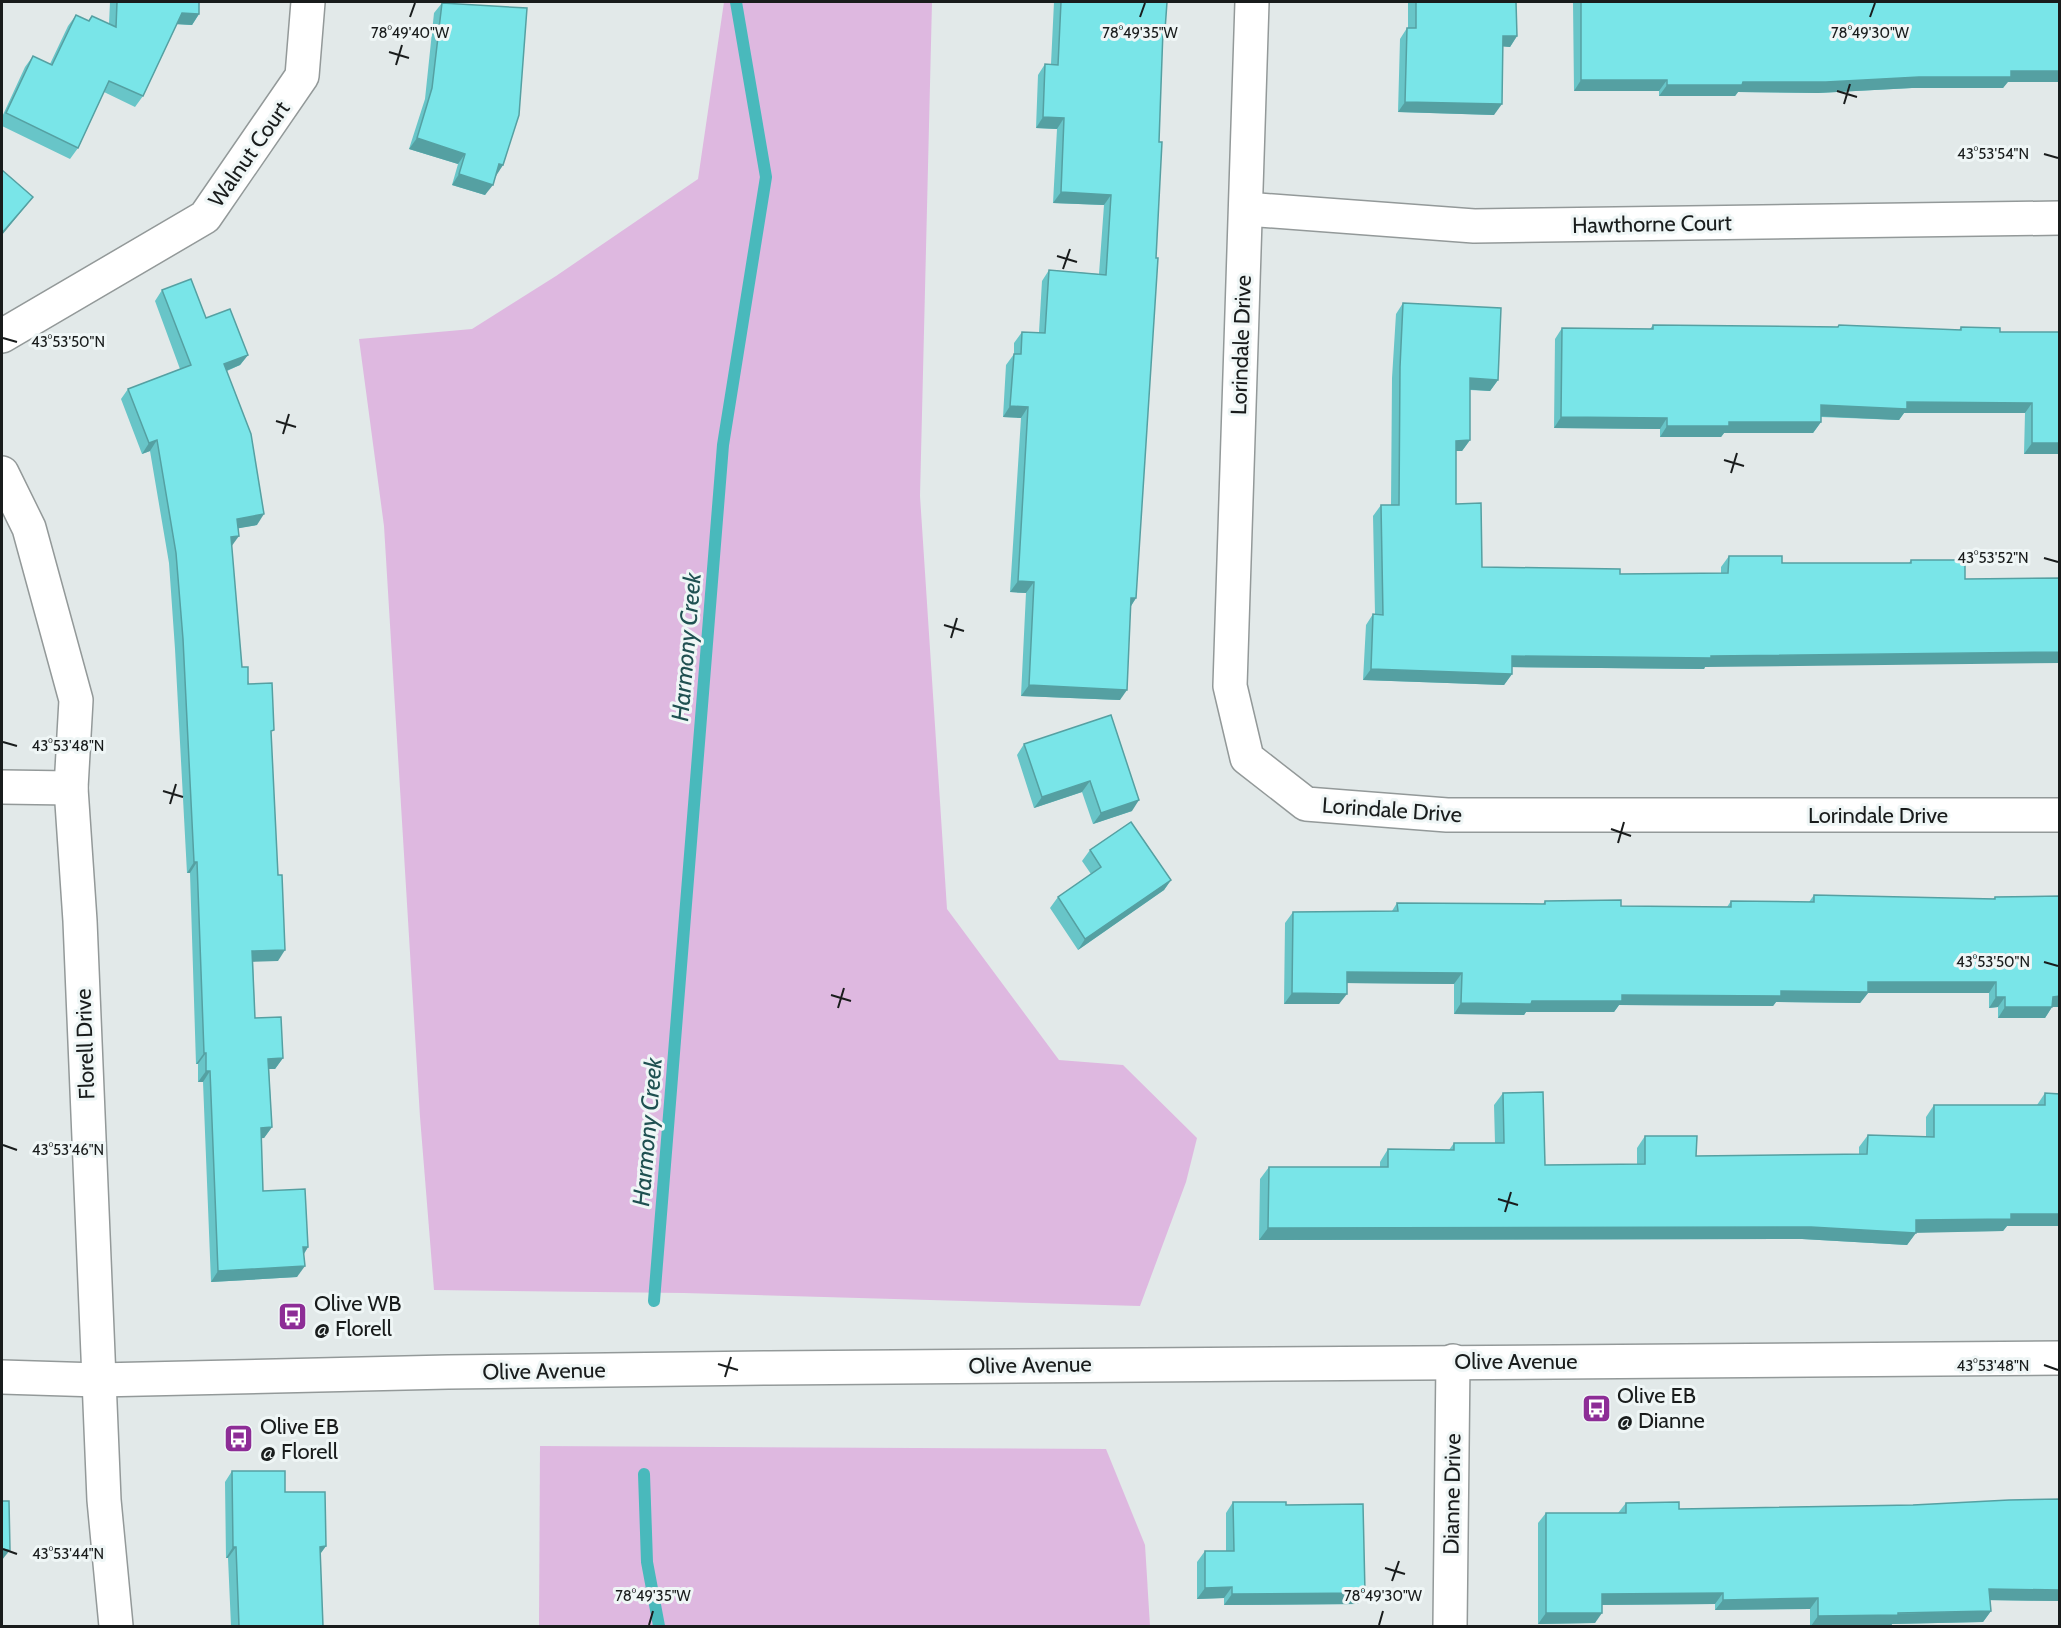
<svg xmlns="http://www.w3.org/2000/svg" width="2061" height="1628" viewBox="0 0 2061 1628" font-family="Cabin,sans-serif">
<rect width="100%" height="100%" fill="#e2e9e9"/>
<!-- green -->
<g fill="#deb8e0">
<path d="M724,2H932L920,496L947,909L1059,1060L1123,1065L1197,1138L1186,1182L1140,1306L684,1293L434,1290L420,1117L384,526L359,339L472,329L556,276L698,179Z"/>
<path d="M540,1446L1106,1449L1145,1545L1150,1626H539Z"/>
</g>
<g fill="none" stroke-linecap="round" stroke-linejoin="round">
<!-- stream -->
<g stroke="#49b9bc" stroke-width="12">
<path d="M654,1301L723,445L766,177L736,2"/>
<path d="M644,1474L647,1562L659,1626"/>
</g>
<defs>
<g id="minor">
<path d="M1252,2L1230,686L1247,758L1306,804L1447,815H2060"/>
<path d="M1246,209L1474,226L2060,218"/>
<path d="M2,336L205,217L302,76L308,2"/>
<path d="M2,473L29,528L76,700L71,788L80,921L104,1500L116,1626"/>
<path d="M2,787L71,788"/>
<path d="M1450,1626L1453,1361"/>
</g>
<path id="major" d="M2,1377L98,1380L448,1372L769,1368L2060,1358"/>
</defs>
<!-- minor casing -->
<use href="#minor" stroke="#939999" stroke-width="36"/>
<!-- major casing -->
<use href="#major" stroke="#939999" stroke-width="36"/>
<!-- minor -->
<use href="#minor" stroke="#fff" stroke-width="33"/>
<!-- major -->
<use href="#major" stroke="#fff" stroke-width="33"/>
</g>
<!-- wall -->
<g fill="#68c5c8">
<path d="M110,2H199V14L192,25L177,24L143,96L135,107L104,92L78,148L70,159L2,126V117L25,67L33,56L50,64L68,26L76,15L88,21L92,16L109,24Z"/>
<path d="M1054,2H1167L1165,30L1163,32L1136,598L1131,606L1120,700L1021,696L1026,593L1010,592L1021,418L1003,417L1006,365L1014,354V343L1022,332H1039L1042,281L1049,270L1099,274L1104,205L1053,203L1057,129L1036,128L1038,75L1045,64H1051Z"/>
<path d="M1408,2H1516L1517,36L1510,47L1503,46L1494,115L1398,112L1400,39L1407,28H1408Z"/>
<path d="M1573,2H2060L2003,88H1912L1818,93L1738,92L1735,96H1659V91H1574Z"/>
<path d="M442,3L503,165L495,176L485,195L452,185L458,164L409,149L425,99L434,13Z"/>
<path d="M162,290L206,318L248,355L240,365L227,371L257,525L238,528L231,546L242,667L271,734L278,961H253L255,1018L283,1058L275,1069H269L272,1127L264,1138H261L263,1191L308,1247L304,1254L297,1277L211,1282L203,1082H198V1064H196L190,873H187L175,649L169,563L150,451L142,454L121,399L128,389L180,369L155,301Z"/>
<path d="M1403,303L1498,380L1490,391L1470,390V440L1462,451H1456V504L1482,567L1620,574L1721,573V567L1729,556L1782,563H1909L1911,560H1965L1705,667L1704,669L1512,667V674L1504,685L1363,680L1366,625L1373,614H1375L1373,516L1381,505H1391L1392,378L1396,314Z"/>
<path d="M1653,325L1837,327L1839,325L1959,330L1961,327L2000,332L2060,454H2024L2025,413H1904L1899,420L1821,417V422L1813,433H1724L1721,437H1660V429L1554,428L1555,339L1562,328L1650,329Z"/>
<path d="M1111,715L1132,811L1093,824L1082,792L1034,808L1017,755L1024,744Z"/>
<path d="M1090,850L1171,880L1164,890L1078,950L1050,908L1058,897L1091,874L1082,861Z"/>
<path d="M1814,895L1993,899L1995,897L2060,896V1007H2052L2045,1018H1998V1007L1989,1008V993H1868L1860,1003L1776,1002L1773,1006L1619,1005L1614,1012H1526L1524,1015L1454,1014V984L1347,983L1339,1004H1284L1285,923L1293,912L1392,911L1397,903L1543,904L1545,901L1621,906L1727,907L1731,901L1809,902Z"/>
<path d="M1503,1093L1545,1165L1637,1164V1148L1645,1136L1696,1156L1859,1154V1147L1868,1135L1926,1137V1117L1934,1105H2037L2045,1093L2060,1226H2007L2003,1231L1916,1232L1907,1245L1802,1239L1259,1240L1260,1179L1269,1167H1380V1162L1388,1149L1449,1150L1454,1143H1495L1494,1105Z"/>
<path d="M232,1471L285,1492L326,1546L320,1554L323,1626H231L228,1558H226L225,1482Z"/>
<path d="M2060,1499V1601L1990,1600L1991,1611L1983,1622L1892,1624L1891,1626H1810V1609L1715,1610V1604L1602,1605L1595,1623L1538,1624V1523L1546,1513H1618L1626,1503L1679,1509L1913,1505Z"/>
<path d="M1233,1502L1286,1505L1358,1604L1224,1605V1598L1197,1599V1562L1205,1551H1226V1513Z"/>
</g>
<!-- shaded-wall -->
<g fill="#55a0a2">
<path d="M182,13L199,14L192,25L174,24Z"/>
<path d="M1503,36H1517L1510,47L1496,46Z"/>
<path d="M2011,71H2060V82H2008L2003,88H1912L1818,93L1738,92L1735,96H1659L1667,85Z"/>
<path d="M1581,80H1667L1659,91H1574Z"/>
<path d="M1405,102L1502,104L1494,115L1398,112Z"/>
<path d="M1043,117L1064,118L1057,129L1036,128Z"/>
<path d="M417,138L465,154L458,164L409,149Z"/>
<path d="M499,164L503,165L496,176L492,175Z"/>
<path d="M459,174L493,185L485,195L452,185Z"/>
<path d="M1061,192L1111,195L1104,205L1053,203Z"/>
<path d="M33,197L25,207L2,235V233Z"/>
<path d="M248,355L240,365L216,375L224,364Z"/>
<path d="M1470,378L1498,380L1490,391L1462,389Z"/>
<path d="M1907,402L2032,403L2025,413H1904L1899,420L1813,416L1821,405Z"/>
<path d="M1010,406L1028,407L1021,418L1003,417Z"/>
<path d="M1561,417L1667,418L1660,429L1554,428Z"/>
<path d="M1729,422H1821L1813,433H1724L1721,437H1660L1667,426Z"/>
<path d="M157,440L150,451L142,454L149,443Z"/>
<path d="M1470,440L1462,451H1449L1456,441Z"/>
<path d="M2032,443H2060V454H2024Z"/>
<path d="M264,514L257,525L229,530L237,519Z"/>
<path d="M239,536L231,547V537Z"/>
<path d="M1018,581L1034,582L1026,593L1010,592Z"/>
<path d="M1131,598H1136L1129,609Z"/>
<path d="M2060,652V663L1705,667L1704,669L1505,667L1512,656H1711Z"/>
<path d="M1371,669L1512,674L1504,685L1363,680Z"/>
<path d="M1029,685L1127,690L1120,700L1021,696Z"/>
<path d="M1090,781L1082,792L1034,808L1042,797Z"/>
<path d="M1139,800L1132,811L1093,824L1101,813Z"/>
<path d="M194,862H197L190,873H187Z"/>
<path d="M1171,880L1164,890L1078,950L1085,939Z"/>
<path d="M285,950L278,961L245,962L252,951Z"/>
<path d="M1347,972L1462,973L1454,984L1339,983Z"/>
<path d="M1868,982H1996L1989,993H1868L1860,1003L1776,1002L1773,1006L1619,1005L1614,1012H1526L1524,1015L1454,1014L1461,1003L1532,1001L1622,995L1781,991Z"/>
<path d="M1292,993L1347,994L1339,1004H1284Z"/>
<path d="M2060,996V1007H2045L2053,997Z"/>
<path d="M1996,997H2005L1998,1007L1989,1008Z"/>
<path d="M2005,1007H2052L2045,1018H1998Z"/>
<path d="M204,1053H206L198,1064H196Z"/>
<path d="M283,1058L275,1069H261L268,1059Z"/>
<path d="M206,1071H210L203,1082H198Z"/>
<path d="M272,1127L264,1138L253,1139L261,1128Z"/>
<path d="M2011,1214H2060V1226H2007L2003,1231L1912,1233H1916L1907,1245L1802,1239L1259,1240L1268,1228L1916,1220Z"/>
<path d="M303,1247H308L301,1258Z"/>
<path d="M305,1266L297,1277L211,1282L218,1271Z"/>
<path d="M326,1546L318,1557L320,1547Z"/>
<path d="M233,1547H236L228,1558H226Z"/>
<path d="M2,1550H10L2,1560Z"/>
<path d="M1232,1587L1224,1598L1197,1599L1205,1588Z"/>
<path d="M1989,1589L2060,1590V1601L1981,1600Z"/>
<path d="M1365,1593L1358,1604L1224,1605L1232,1594Z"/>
<path d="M1723,1593L1715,1604L1595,1605L1602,1594Z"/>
<path d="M1818,1598L1810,1609L1715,1610L1723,1600Z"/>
<path d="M1991,1611L1983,1622L1892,1624L1891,1626H1811L1818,1616Z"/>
<path d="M1546,1613H1602L1595,1623L1538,1624Z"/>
</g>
<!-- building -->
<g fill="#79e5e8" stroke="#55a0a2" stroke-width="1.5">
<path d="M117,2H199V14L182,13L143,96L109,81L78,148L6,113L33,56L52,65L76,15L89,21L92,16L116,27Z"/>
<path d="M1061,2H1167L1165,30H1163L1159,142H1162L1156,258H1158L1136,598H1131L1127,690L1029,685L1034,582L1018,581L1028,407L1010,406L1014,354H1021L1022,332L1045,333L1049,270L1106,275L1111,195L1061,192L1064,118L1043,117L1045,64L1058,65Z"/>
<path d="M1416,2H1516L1517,36H1503L1502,104L1405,102L1407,28H1416Z"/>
<path d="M1581,2H2060V71H2011V77H1919L1826,82H1743L1742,85H1667V80H1581Z"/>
<path d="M442,3L527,8L519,115L503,165L499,164L493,185L459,174L465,154L417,138L432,88Z"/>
<path d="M2,170L33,197L2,233Z"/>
<path d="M191,279L206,318L230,309L248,355L224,364L251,434L264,514L237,519L239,536L231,537L242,667H248V684L272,683L274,730L271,731L278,875H282L285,950L252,951L255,1018L281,1017L283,1058L268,1059L272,1127L261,1128L263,1191L305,1189L308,1247H303L305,1266L218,1271L210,1071H206V1053H204L197,862H194L183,639L176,553L157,440L149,443L128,389L191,365L162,290Z"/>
<path d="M1403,303L1501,308L1498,380L1470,378V440L1456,441V504L1481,503L1482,567L1620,569V574L1728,573L1729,556H1782V563H1911V560H1965V579L2060,578V652L1711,656V658L1512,656V674L1371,669L1373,614L1383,615L1381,505H1399L1400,367Z"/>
<path d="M1653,325L1838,327L1839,325L1961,330V327L2000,328V332H2060V443H2032V403L1907,402V409L1821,405V422H1729V426H1667V418L1561,417L1562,328L1653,329Z"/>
<path d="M1111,715L1139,800L1101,813L1090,781L1042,797L1024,744Z"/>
<path d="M1131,822L1171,880L1085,939L1058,897L1101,867L1090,850Z"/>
<path d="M1814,895L1995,899V897L2060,896V996L2053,997L2052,1007H2005V997H1996V982H1868V992L1781,991V996L1622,995V1001H1532L1531,1004L1461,1003L1462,973L1347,972V994L1292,993L1293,912L1398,911L1397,903L1545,904V901L1621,900V906L1731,907V901L1814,902Z"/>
<path d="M1543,1092L1545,1165L1645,1164V1136H1697L1696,1156L1867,1154L1868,1135L1934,1137V1105H2045V1093L2060,1094V1214H2011V1219L1916,1220V1233L1811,1227L1268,1228L1269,1167H1388V1149L1454,1150V1143H1504L1503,1093Z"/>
<path d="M232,1471H285V1492H325L326,1546L320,1547L323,1626H239L236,1547H233Z"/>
<path d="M2060,1499V1590L1989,1589L1991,1611L1898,1613V1615L1818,1616V1598L1723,1600V1593L1602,1594V1613H1546V1513H1626V1503L1679,1502V1509L1913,1505L2009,1500Z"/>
<path d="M2,1501H9L10,1550H2Z"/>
<path d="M1233,1502H1286V1505L1363,1504L1365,1593L1232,1594V1587L1205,1588V1551H1234Z"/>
</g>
<!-- ticks -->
<path fill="none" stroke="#191c1c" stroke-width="2" d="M410,17L415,3M1140,17L1145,3M1870,17L1875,3M389,52L409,58M396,65L402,45M1837,91L1857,97M1844,104L1850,84M2044,154L2058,158M1057,256L1077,262M1063,269L1070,249M3,338L17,342M276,421L296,427M283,434L289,414M1724,460L1744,466M1731,473L1737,453M2044,558L2058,562M944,625L964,631M951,638L957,618M3,742L17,746M163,791L183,797M170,804L176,784M1611,829L1631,836M1618,843L1624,822M2044,962L2058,966M831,995L851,1001M838,1008L844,988M3,1145L17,1150M1498,1199L1518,1205M1505,1212L1511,1192M718,1364L738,1370M2044,1365L2058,1370M725,1377L731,1357M3,1549L17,1554M1385,1568L1405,1574M1392,1581L1399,1561M649,1625L653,1611M1379,1625L1383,1611"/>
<!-- icons -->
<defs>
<symbol id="bus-square" viewBox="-11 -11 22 22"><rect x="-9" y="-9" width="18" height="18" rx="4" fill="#8d2d96" stroke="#eff6f6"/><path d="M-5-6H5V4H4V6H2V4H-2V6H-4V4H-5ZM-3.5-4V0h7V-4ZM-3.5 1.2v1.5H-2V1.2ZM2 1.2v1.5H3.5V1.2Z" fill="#fff"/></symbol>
</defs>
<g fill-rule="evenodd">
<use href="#bus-square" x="276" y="1300" width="33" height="33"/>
<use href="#bus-square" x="1580" y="1392" width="33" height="33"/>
<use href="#bus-square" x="222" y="1422" width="33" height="33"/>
</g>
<g text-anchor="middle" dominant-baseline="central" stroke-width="6" stroke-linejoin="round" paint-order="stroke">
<!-- street labels -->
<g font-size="22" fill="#191c1c" stroke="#eff6f6">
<text transform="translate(249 154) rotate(-55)">Walnut Court</text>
<text transform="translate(1652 224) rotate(-1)">Hawthorne Court</text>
<text transform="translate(1241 345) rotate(-88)">Lorindale Drive</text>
<text transform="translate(1392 810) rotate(4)">Lorindale Drive</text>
<text x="1878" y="815">Lorindale Drive</text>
<text transform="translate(85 1044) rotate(-92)">Florell Drive</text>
<text x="1516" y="1361">Olive Avenue</text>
<text transform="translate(1030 1365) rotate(-1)">Olive Avenue</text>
<text transform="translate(544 1371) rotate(-1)">Olive Avenue</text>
<text transform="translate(1452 1494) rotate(-89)">Dianne Drive</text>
</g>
<!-- poi labels -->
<g font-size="22" fill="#191c1c" stroke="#eff6f6" text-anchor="start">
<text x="314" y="1303">Olive WB<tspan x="314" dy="25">@ Florell</tspan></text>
<text x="1617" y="1395">Olive EB<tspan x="1617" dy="25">@ Dianne</tspan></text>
<text x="260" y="1426">Olive EB<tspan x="260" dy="25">@ Florell</tspan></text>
</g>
<!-- water labels -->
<g font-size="24" font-style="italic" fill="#1f5051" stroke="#eff6f6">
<text transform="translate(686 647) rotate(-85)">Harmony Creek</text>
<text transform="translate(647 1132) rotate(-85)">Harmony Creek</text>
</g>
</g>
<g font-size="15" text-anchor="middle" fill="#191c1c" stroke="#eff6f6" stroke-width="6" stroke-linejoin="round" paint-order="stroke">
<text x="410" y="38">78°49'40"W</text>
<text x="1140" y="38">78°49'35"W</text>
<text x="1870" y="38">78°49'30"W</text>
<text x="1993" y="159">43°53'54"N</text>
<text x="68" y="347">43°53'50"N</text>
<text x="1993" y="563">43°53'52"N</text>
<text x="68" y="751">43°53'48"N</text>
<text x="1993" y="967">43°53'50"N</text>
<text x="68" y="1155">43°53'46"N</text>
<text x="1993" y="1371">43°53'48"N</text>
<text x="68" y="1559">43°53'44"N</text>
<text x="653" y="1601">78°49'35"W</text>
<text x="1383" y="1601">78°49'30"W</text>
</g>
<!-- border -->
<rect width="2061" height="1628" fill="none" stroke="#191c1c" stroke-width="6"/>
</svg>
